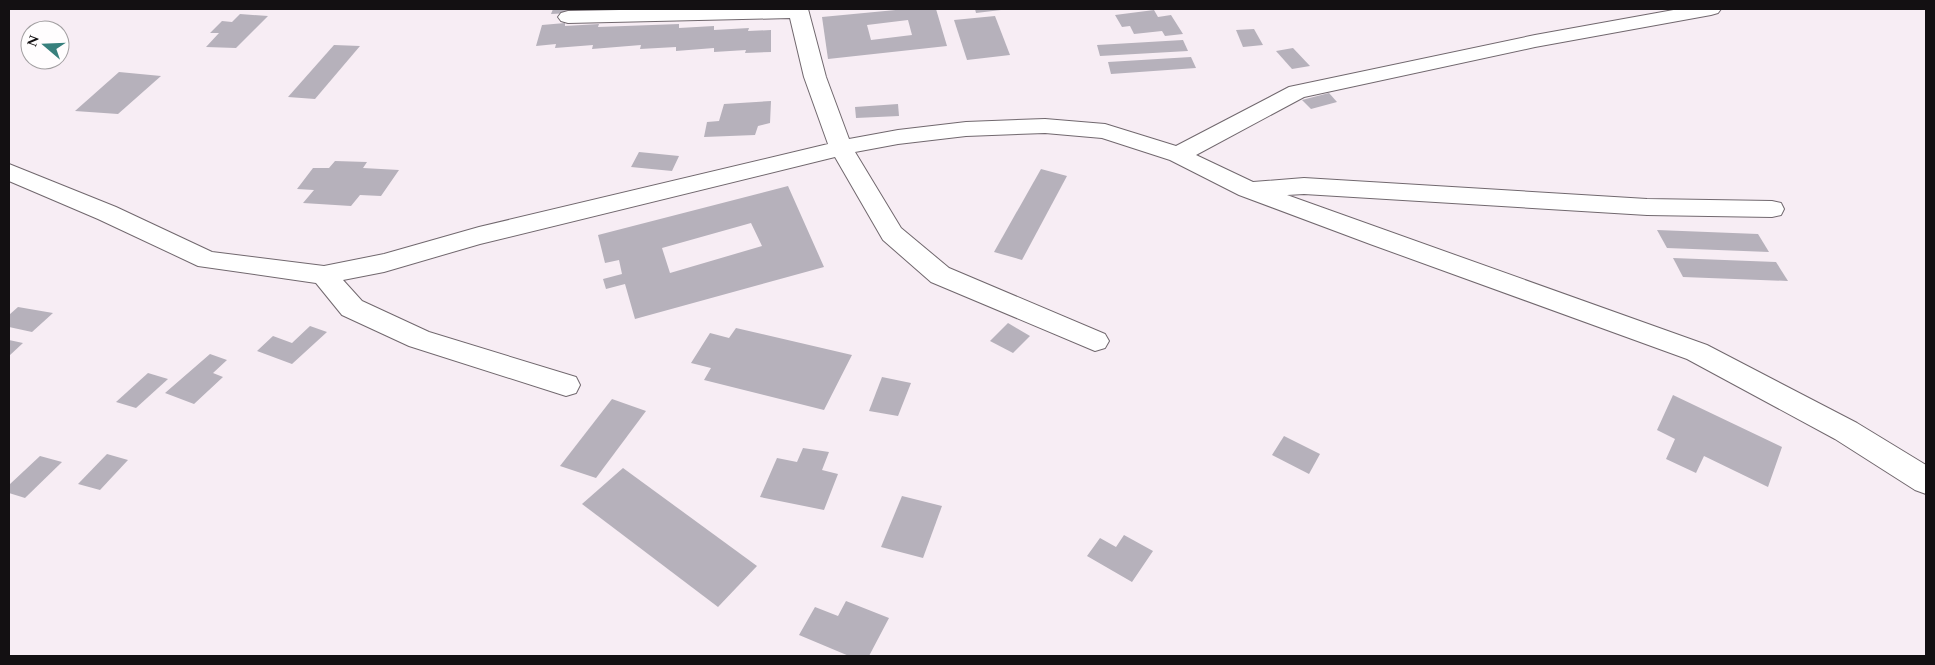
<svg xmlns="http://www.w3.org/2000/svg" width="1935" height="665" viewBox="0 0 1935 665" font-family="Spectral,serif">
<rect width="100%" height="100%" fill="#f7edf4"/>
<!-- building -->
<g fill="#b6b1bb" fill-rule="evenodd">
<path d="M553,9H573L572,13L551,14Z"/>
<path d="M906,9H936L947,46L828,59L822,17ZM908,20L912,35L871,40L867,25Z"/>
<path d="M975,9H1001V10L976,13Z"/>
<path d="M1154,10L1158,17L1171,15L1183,34L1165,36L1162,31L1134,34L1130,26L1122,27L1115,15Z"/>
<path d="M240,14L268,16L236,48L206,47L219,33H210L222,21L232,22Z"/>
<path d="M995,16L1010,55L967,60L954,20Z"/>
<path d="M565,23V26L599,24L598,27L679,24V28L714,26V30L749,28L748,31L771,30V52L745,53L746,50L714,52V48L676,51V47L640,49L641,45L592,49L593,45L555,48L556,44L536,46L542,25Z"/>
<path d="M1254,29L1263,45L1243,47L1236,30Z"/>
<path d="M1183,40L1188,51L1100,56L1097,45Z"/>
<path d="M334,45L360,46L315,99L288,97Z"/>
<path d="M1293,48L1310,66L1292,69L1276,51Z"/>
<path d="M1191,57L1196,68L1111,74L1108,62Z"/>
<path d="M119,72L161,76L118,114L75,111Z"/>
<path d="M1329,93L1337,102L1311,109L1302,100Z"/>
<path d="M771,101L770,123L758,126L755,135L704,137L707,122L719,121L724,104Z"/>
<path d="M898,104L899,116L856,118L855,107Z"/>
<path d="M639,152L679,156L672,171L631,167Z"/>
<path d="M335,161L367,162L363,168L399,170L381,196L360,195L351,206L303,203L314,190L297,189L313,168H329Z"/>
<path d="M1041,169L1067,176L1022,260L994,252Z"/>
<path d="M788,186L824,267L635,319L625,284L606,289L603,279L622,274L619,260L605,263L598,235ZM751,223L762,246L670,273L662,248Z"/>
<path d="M1657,230L1758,234L1769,252L1667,248Z"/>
<path d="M1673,258L1776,262L1788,281L1683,277Z"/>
<path d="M18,307L53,313L32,332L9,327V315Z"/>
<path d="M1008,323L1030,336L1013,353L990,341Z"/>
<path d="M310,326L327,332L292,364L257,351L273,336L292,343Z"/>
<path d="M736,328L852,355L824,410L704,380L711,368L691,363L710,333L729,338Z"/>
<path d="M9,340L23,343L9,356Z"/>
<path d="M210,354L227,360L213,373L223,377L194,404L165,393Z"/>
<path d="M148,373L168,379L136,408L116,402Z"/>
<path d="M882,377L911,383L898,416L869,411Z"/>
<path d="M1673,395L1782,447L1768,487L1704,456L1696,473L1666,459L1675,439L1657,430Z"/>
<path d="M612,399L646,411L596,478L560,466Z"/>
<path d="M1284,436L1320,454L1309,474L1272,455Z"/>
<path d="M803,448L829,452L822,470L838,474L824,510L760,497L777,458L797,462Z"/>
<path d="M107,454L128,460L100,490L78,484Z"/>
<path d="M40,456L62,462L25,498L9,493V485Z"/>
<path d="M623,468L757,566L718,607L582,504Z"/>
<path d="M902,496L942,506L923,558L881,547Z"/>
<path d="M1124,535L1153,551L1132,582L1087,556L1100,538L1116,547Z"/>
<path d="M846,601L889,618L869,656H849L799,635L815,607L838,616Z"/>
</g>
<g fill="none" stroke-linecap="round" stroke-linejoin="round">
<defs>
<path id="minor" d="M671,9H808L826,77L849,139L898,130L966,122L1045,119L1105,124L1176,146L1289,87L1535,35L1679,9H1721L1718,13L1711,15L1535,47L1304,97L1196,155L1253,182L1304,178L1647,199L1772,201L1781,203L1784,209L1781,215L1772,217L1647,215L1304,194L1287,195L1707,345L1857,423L1926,465V494L1915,490L1835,439L1687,359L1370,244L1239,195L1170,160L1102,138L1045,133L966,136L898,144L855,152L901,228L949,268L1105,334L1109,341L1105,348L1095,351L931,282L883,240L835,157L480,244L384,272L343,280L362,301L429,332L576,377L580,385L576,393L566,396L409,346L342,315L316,283L198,266L98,219L9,181V164L116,207L212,252L324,266L384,254L479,227L828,144L804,77L790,18L568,23L561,21L558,17L561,13L568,11Z"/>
</defs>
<!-- minor casing -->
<use href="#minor" stroke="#71686e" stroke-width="2"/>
<!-- minor -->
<use href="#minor" fill="#fff" fill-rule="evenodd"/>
</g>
<!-- border -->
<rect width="1935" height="665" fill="none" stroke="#131012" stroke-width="20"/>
<!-- north arrow -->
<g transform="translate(45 45) rotate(289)"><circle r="24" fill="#fffdfe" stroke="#a19ea0"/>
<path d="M0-4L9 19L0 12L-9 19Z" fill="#38807d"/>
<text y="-8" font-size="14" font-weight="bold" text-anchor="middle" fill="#131012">N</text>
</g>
</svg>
